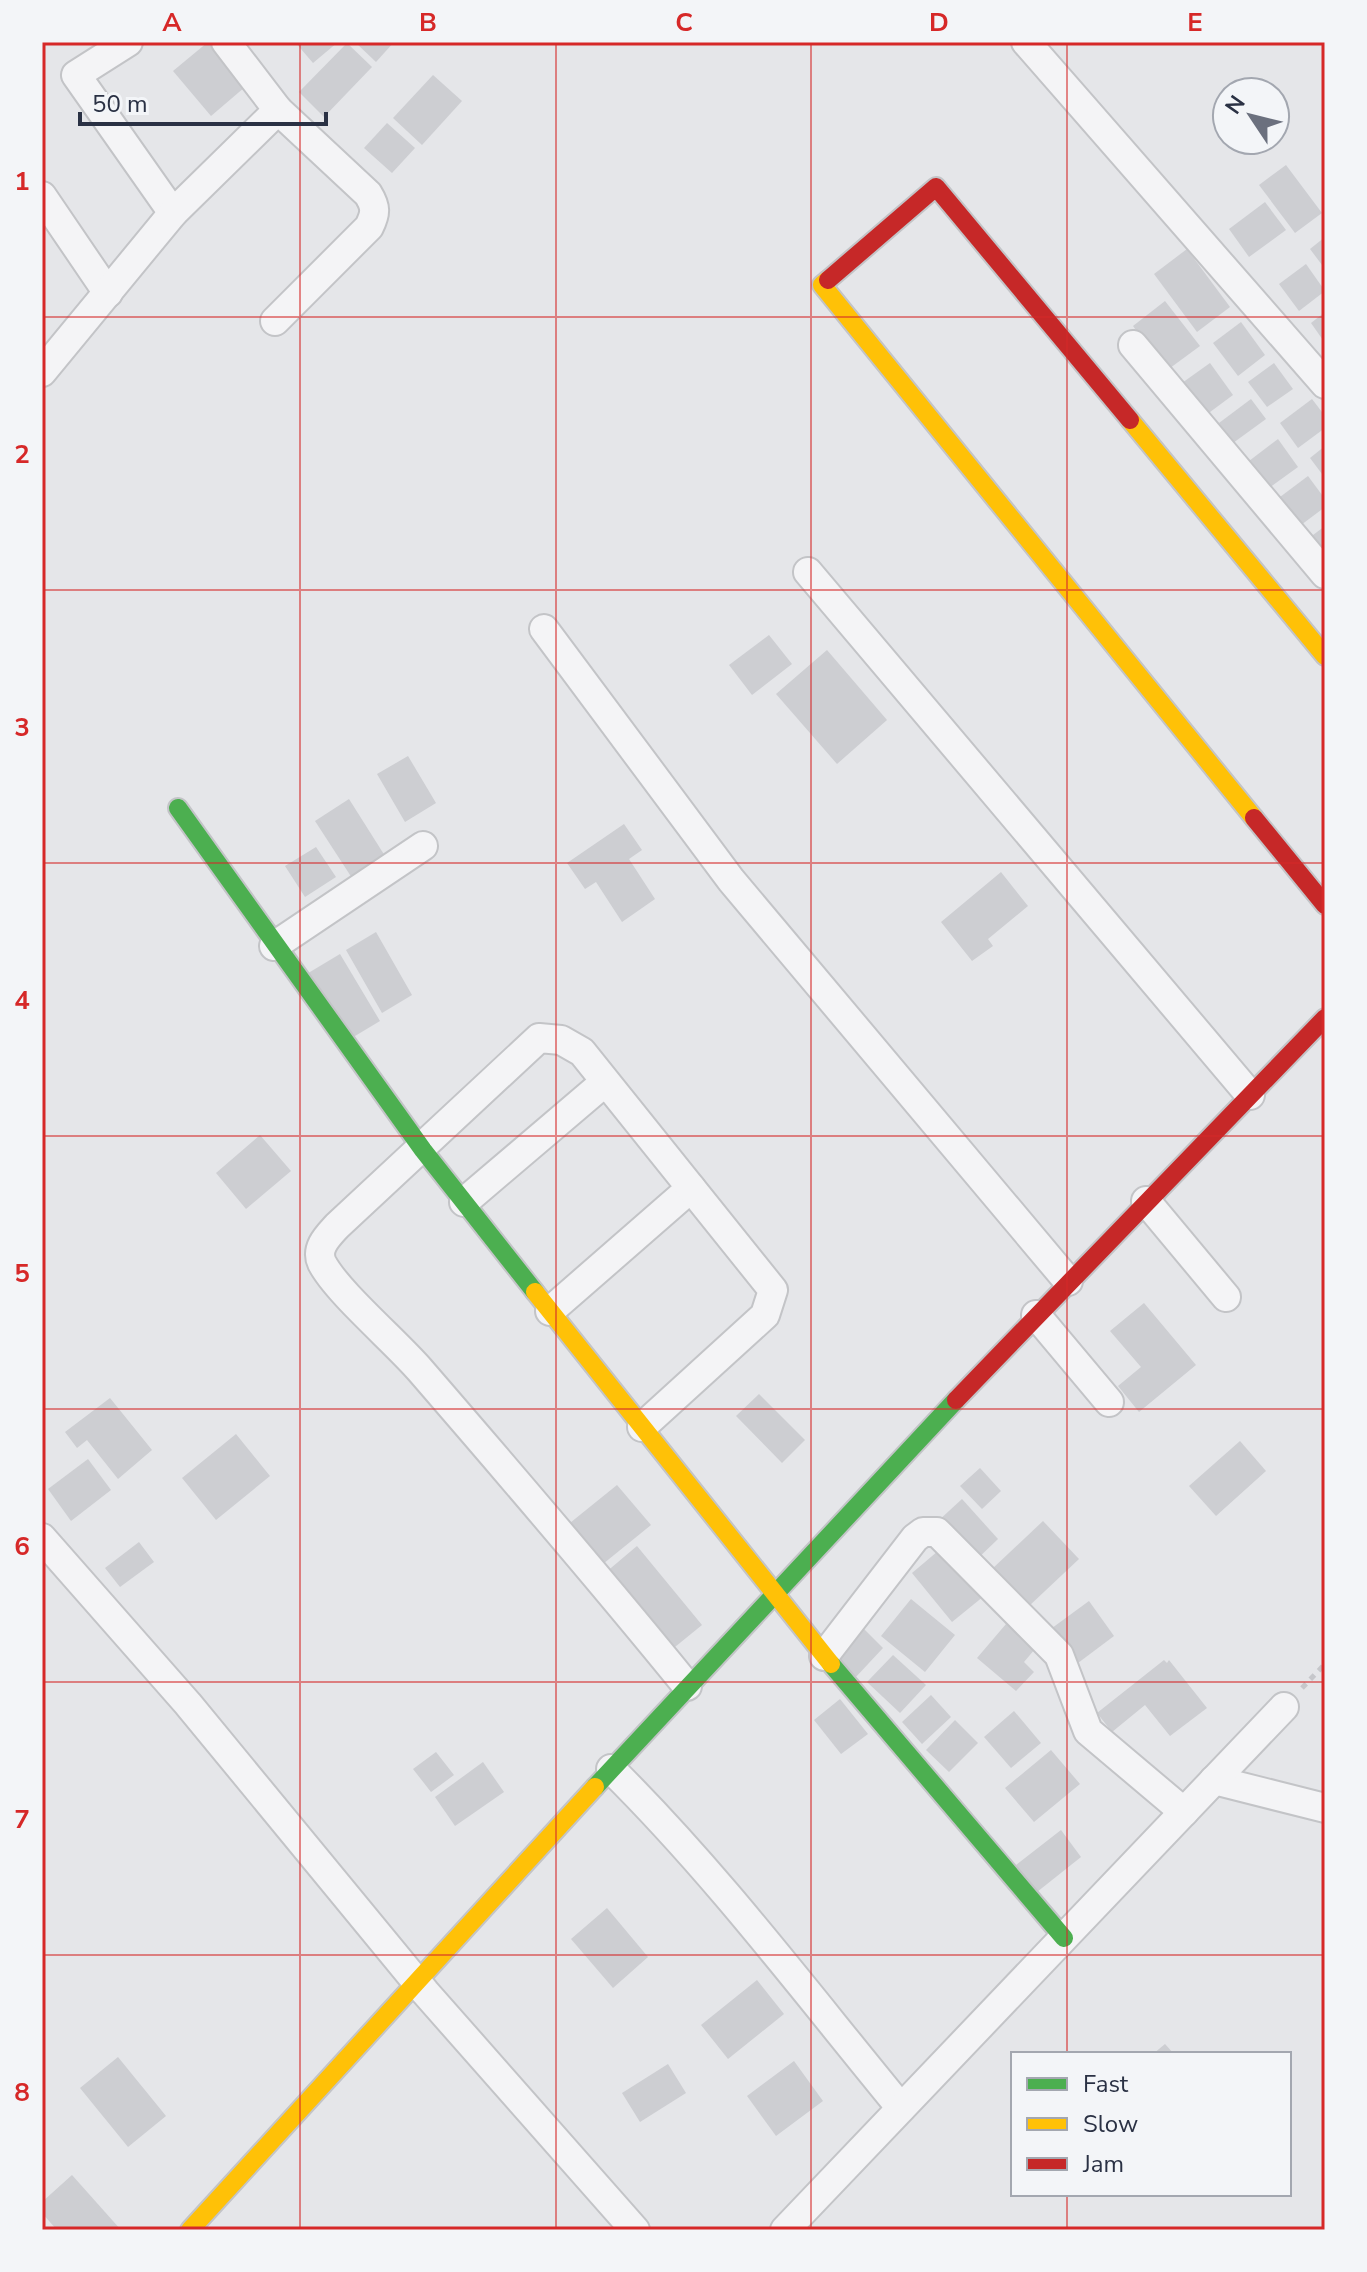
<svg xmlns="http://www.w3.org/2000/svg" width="1367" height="2272" viewBox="0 0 1367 2272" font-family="'Nunito Sans',sans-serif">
<rect width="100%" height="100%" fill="#e5e6e9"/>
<!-- building -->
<g fill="#cdced2">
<path d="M208,42L245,87L211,116L173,71Z"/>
<path d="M295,42H338L313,63Z"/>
<path d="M355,42H394L376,62Z"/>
<path d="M347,43L372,67L324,117L299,92Z"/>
<path d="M433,75L462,101L422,145L393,118Z"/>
<path d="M387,123L415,148L392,173L364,148Z"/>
<path d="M1286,165L1322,213L1295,233L1259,185Z"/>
<path d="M1265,202L1286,230L1249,257L1229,229Z"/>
<path d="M1325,237V269L1310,249Z"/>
<path d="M1187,249L1230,307L1197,332L1154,274Z"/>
<path d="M1306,264L1325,291L1299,311L1279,284Z"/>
<path d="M1165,301L1200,346L1166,371L1133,326Z"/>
<path d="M1325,312V343L1311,323Z"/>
<path d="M1241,322L1265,355L1238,376L1213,343Z"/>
<path d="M1210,363L1233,395L1206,415L1182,383Z"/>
<path d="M1274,363L1293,389L1267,407L1248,382Z"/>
<path d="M1251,399L1266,419L1233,443L1219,423Z"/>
<path d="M1312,399L1325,416V428L1298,448L1280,423Z"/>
<path d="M1278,439L1298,467L1269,488L1249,461Z"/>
<path d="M1325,446V478L1310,458Z"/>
<path d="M1308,476L1325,499V507L1301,525L1280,497Z"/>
<path d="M1325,526V559L1309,538Z"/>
<path d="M769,635L792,664L752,695L729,665Z"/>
<path d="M827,650L887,720L837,764L776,694Z"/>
<path d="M408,756L436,803L405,822L377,774Z"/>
<path d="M349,799L385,856L352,878L315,821Z"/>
<path d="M624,824L642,850L629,859L655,899L622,922L596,882L585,889L567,863Z"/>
<path d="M316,847L336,877L305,897L285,866Z"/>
<path d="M1001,872L1028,906L988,939L993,946L972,961L941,922Z"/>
<path d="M376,932L412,995L382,1013L346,950Z"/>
<path d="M340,954L380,1021L345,1042L305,975Z"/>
<path d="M260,1135L291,1171L246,1209L216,1173Z"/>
<path d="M1144,1303L1196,1365L1139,1412L1118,1386L1141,1367L1110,1331Z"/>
<path d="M759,1394L805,1440L782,1463L736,1416Z"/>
<path d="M110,1398L152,1450L118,1479L87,1440L77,1448L65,1432Z"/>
<path d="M236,1434L270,1476L216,1520L182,1478Z"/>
<path d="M1240,1441L1266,1471L1216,1516L1189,1486Z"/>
<path d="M88,1459L111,1490L71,1521L48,1489Z"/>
<path d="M980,1468L1001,1491L982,1509L960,1486Z"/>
<path d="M617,1485L651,1525L598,1568L565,1527Z"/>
<path d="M962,1499L998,1539L974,1562L937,1522Z"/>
<path d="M1043,1521L1079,1559L1028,1607L992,1569Z"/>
<path d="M139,1542L154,1562L120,1587L105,1568Z"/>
<path d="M637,1546L702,1625L670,1651L605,1573Z"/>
<path d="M944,1546L984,1596L952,1622L912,1573Z"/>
<path d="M911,1599L955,1635L925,1672L881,1636Z"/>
<path d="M1089,1601L1114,1636L1074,1666L1048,1631Z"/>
<path d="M857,1622L883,1648L854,1679L827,1653Z"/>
<path d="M1006,1624L1035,1649L1024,1662L1034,1672L1016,1691L977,1658Z"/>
<path d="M893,1655L926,1685L900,1713L867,1682Z"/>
<path d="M1164,1660L1167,1663L1169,1660L1207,1708L1170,1736L1145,1705L1112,1732L1097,1713Z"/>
<path d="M931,1695L951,1717L922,1744L902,1722Z"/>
<path d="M840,1699L868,1734L841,1754L814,1720Z"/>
<path d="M1014,1711L1041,1743L1011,1768L984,1737Z"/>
<path d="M955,1720L978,1743L949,1772L926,1750Z"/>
<path d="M1051,1750L1080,1784L1034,1822L1005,1788Z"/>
<path d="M436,1752L454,1775L431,1792L413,1769Z"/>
<path d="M483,1762L504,1792L455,1826L435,1797Z"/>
<path d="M1061,1830L1081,1857L1037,1892L1016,1865Z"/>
<path d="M607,1908L648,1957L613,1988L571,1939Z"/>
<path d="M757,1980L784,2014L728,2059L701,2025Z"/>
<path d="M1165,2044L1174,2054H1153Z"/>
<path d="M118,2057L166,2116L128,2147L80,2088Z"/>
<path d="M794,2061L823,2101L776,2136L747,2096Z"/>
<path d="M668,2064L686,2093L640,2122L622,2093Z"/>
<path d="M72,2175L121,2230H57L42,2213V2202Z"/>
</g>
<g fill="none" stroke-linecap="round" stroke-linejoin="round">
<defs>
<g id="street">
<path d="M128,42L76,75L173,213"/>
<path d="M1026,42L1325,384"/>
<path d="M42,196L108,293"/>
<path d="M275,321L369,227C376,213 376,207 368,194L278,110"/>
<path d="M1133,345L1325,574"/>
<path d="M42,372L173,213L278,110L226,42"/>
<path d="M808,572L1250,1095"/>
<path d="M544,629L731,880L1068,1281"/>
<path d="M274,946L423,846"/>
<path d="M1146,1201L1226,1297"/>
<path d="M464,1202L605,1082"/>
<path d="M550,1311L691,1188"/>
<path d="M1036,1315L1109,1402"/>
<path d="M642,1427L765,1315L773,1290L582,1052L561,1040L539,1038L337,1226C328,1236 315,1248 322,1263C337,1292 396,1342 420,1370C510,1474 600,1579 687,1686"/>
<path d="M42,1538L188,1704L425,1992L635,2230"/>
<path d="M824,1656L915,1538L923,1532H937L1059,1655L1088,1731L1184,1812"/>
<path d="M611,1769C717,1874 807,1994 901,2108"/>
<path d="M1214,1780L1325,1808"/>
<path d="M785,2230L1284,1707"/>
</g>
<g id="fast">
<path d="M178,808L423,1150L535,1292"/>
<path d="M831,1664L1064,1938"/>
<path d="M595,1787L956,1400"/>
</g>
<g id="slow">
<path d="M828,280L822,285L1254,818"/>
<path d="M1130,420L1325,656"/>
<path d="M535,1292L831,1664"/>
<path d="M190,2230L595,1787"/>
</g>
<g id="jam">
<path d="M828,280L936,187L1130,420"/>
<path d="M1254,818L1325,905"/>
<path d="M956,1400L1325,1018"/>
</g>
</defs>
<!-- street casing -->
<use href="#street" stroke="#c3c4c7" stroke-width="32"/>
<!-- fast casing -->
<use href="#fast" stroke="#c3c4c7" stroke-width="22"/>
<!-- slow casing -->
<use href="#slow" stroke="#c3c4c7" stroke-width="22"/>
<!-- jam casing -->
<use href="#jam" stroke="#c3c4c7" stroke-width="22"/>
<!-- path -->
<path stroke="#c6c7cb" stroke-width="5" stroke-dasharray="6 6" stroke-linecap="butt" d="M1302,1688L1325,1664"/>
<!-- street -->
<use href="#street" stroke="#f4f4f6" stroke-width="28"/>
<!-- fast -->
<use href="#fast" stroke="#4caf50" stroke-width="18"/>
<!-- slow -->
<use href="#slow" stroke="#ffc107" stroke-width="18"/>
<!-- jam -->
<use href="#jam" stroke="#c62828" stroke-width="18"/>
</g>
<!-- grid -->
<path fill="none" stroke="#d62828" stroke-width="2" stroke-opacity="0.55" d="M300,42V2230M556,42V2230M811,42V2230M1067,42V2054M42,317H1325M42,590H1325M42,863H1325M42,1136H1325M42,1409H1325M42,1682H1325M42,1955H1325M1067,2194V2230"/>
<!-- border -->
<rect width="1367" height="2272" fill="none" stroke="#f3f5f8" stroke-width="88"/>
<!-- legend -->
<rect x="1011" y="2052" width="280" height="144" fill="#f3f5f8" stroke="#a3a7b0" stroke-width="2"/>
<rect x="1027" y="2078" width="40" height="12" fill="#4caf50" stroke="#a3a7b0" stroke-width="2"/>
<text x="1083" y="2092" font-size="24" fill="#2a3144">Fast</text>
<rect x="1027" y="2118" width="40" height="12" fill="#ffc107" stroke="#a3a7b0" stroke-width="2"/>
<text x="1083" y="2132" font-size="24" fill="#2a3144">Slow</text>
<rect x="1027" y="2158" width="40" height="12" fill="#c62828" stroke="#a3a7b0" stroke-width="2"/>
<text x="1083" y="2172" font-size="24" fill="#2a3144">Jam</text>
<!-- north arrow -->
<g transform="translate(1251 116) rotate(305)"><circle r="38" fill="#f3f5f8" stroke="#a3a7b0" stroke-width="2"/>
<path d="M0-6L14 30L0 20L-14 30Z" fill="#6b707e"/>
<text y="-12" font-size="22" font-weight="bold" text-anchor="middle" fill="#2a3144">N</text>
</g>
<!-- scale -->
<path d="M80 112v12h246v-12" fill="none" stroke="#2a3144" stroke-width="4"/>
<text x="92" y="112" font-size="24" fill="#2a3144" stroke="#f3f5f8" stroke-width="6" paint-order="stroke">50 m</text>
<rect x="44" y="44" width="1279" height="2184" fill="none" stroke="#d62828" stroke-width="3"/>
<g font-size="26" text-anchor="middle" font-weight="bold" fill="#d62828">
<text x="172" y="31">A</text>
<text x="428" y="31">B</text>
<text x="684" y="31">C</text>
<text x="939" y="31">D</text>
<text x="1195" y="31">E</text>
<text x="22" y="190">1</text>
<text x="22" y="463">2</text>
<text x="22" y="736">3</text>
<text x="22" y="1009">4</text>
<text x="22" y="1282">5</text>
<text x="22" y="1555">6</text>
<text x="22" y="1828">7</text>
<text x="22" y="2101">8</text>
</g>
</svg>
